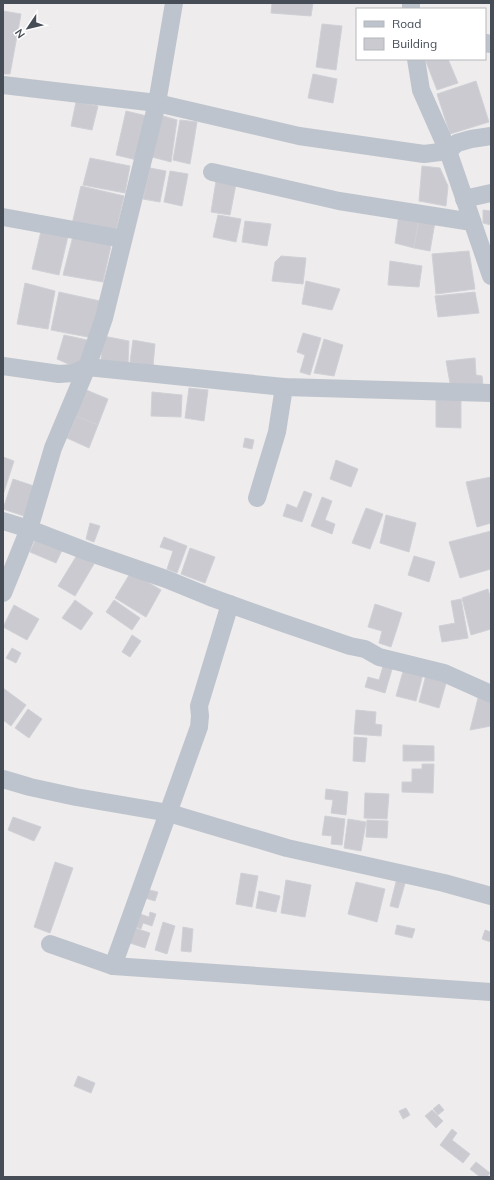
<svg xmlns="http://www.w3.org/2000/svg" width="494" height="1180" viewBox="0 0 494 1180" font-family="Mulish,sans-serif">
<rect width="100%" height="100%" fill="#eeecec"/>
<!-- building -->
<g fill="#cacad0" stroke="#d0d1d7">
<path d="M272,3H313L311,16L271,13Z"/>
<path d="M3,11L21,14L10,74H3Z"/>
<path d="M322,24L342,26L336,70L316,67Z"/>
<path d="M425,59H448L458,83L437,90Z"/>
<path d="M313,74L337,79L333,103L308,98Z"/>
<path d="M476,81L489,122L450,134L437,94Z"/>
<path d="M76,102L98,106L92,130L71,126Z"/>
<path d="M126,111L147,116L137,160L116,155Z"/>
<path d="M160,115L177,120L171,162L152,157Z"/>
<path d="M180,120L197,122L190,164L173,160Z"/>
<path d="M90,158L130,166L125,193L83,185Z"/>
<path d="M422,166L440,168L448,186L446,206L419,201Z"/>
<path d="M150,168L166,171L160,202L143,199Z"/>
<path d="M170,171L188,174L182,206L164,202Z"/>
<path d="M216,181L236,184L230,215L211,212Z"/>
<path d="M81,186L124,196L116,231L72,224Z"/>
<path d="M483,210L491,211V225L483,223Z"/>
<path d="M399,214L419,219L414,248L395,243Z"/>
<path d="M218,215L241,219L236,242L213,237Z"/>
<path d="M419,219L435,222L430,251L414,248Z"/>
<path d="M245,221L271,224L267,246L242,242Z"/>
<path d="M42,227L69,232L59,275L32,269Z"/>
<path d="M73,236L112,241L103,282L63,275Z"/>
<path d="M469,251L475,289L436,294L432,254Z"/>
<path d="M281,256L306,258L303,284L272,281L275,262Z"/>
<path d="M390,261L422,266L419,287L388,285Z"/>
<path d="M306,281L340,289L332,310L302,304Z"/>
<path d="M25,283L55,291L48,329L17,324Z"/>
<path d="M59,292L100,301L93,338L51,330Z"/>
<path d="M475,292L479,313L438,317L435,296Z"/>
<path d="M303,333L321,338L310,375L300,372L305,355L297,352Z"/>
<path d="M64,335L87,340L83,364L75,367L57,359Z"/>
<path d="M103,336L129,341L128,363L101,360Z"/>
<path d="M324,339L343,345L334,376L314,373Z"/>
<path d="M133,340L155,344L153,366L130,362Z"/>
<path d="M475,358L476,375L482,376L483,386L450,383L446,361Z"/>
<path d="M189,388L208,390L204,421L185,418Z"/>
<path d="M84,389L108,399L98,425L73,415Z"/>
<path d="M152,392L182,395L181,417L151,416Z"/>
<path d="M436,400H461V428L436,427Z"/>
<path d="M76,416L98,425L89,448L67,438Z"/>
<path d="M245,438L254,440L252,449L243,447Z"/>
<path d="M3,457L14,461L3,495Z"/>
<path d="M336,460L358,469L351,487L330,479Z"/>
<path d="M491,477V523L477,527L466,482Z"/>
<path d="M13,479L34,486L24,516L3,509Z"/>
<path d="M304,491L312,494L302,522L283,516L287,504L297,508Z"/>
<path d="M322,497L332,501L325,520L335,524L332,534L311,526Z"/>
<path d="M366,508L383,514L370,549L352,543Z"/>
<path d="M386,515L416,523L409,552L380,543Z"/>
<path d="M90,523L100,526L94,542L86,539Z"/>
<path d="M491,531V569L460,578L449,542Z"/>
<path d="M37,536L63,548L56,563L30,552Z"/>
<path d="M164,537L187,546L177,573L167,569L173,551L160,547Z"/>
<path d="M190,548L215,557L205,583L181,574Z"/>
<path d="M77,555L94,564L75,596L58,586Z"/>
<path d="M414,556L435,562L429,582L408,575Z"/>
<path d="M131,572L161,590L146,617L115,598Z"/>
<path d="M488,589L491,600V629L471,635L462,598Z"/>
<path d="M461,599L468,638L442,642L439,626L455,623L451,601Z"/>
<path d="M75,600L93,613L81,630L62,618Z"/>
<path d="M114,600L140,618L132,630L106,612Z"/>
<path d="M375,604L402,613L391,647L379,643L382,631L368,627Z"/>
<path d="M14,605L39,619L27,640L3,627Z"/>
<path d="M132,635L141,641L130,657L122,652Z"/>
<path d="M12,648L21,653L16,663L6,658Z"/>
<path d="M384,663L393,666L385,693L365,687L368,677L379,680Z"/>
<path d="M404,668L423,674L416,701L396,696Z"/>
<path d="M426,675L447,680L439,708L419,702Z"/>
<path d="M3,688L26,705L11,726L3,720Z"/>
<path d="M478,698L491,703V726L470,730Z"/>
<path d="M28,709L42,719L29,738L15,728Z"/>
<path d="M356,710L376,712L375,724L382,725L381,736L354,734Z"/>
<path d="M354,737L367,738L365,762L353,761Z"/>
<path d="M403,745L434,746V761H403Z"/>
<path d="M422,764H434L433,793L402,792V782H412V769H422Z"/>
<path d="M326,789L348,792L346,815L331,813L333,800L325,799Z"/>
<path d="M365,793L389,794L387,819L364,818Z"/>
<path d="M325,816L345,819L342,845L331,844L332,836L322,835Z"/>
<path d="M13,817L41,827L34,841L8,830Z"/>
<path d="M348,819L366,822L361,851L344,848Z"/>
<path d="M367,820L388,821L387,838L366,837Z"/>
<path d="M55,862L73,868L50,933L34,927Z"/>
<path d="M241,873L258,876L252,907L236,904Z"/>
<path d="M397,878L406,880L398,908L390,906Z"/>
<path d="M286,880L311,885L305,917L281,913Z"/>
<path d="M356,882L385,889L377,922L348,914Z"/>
<path d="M145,889L158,892L155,901L142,897Z"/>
<path d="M259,891L280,896L276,912L256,908Z"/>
<path d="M150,912L156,914L152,926L143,923L141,929L133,926L137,913L149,917Z"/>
<path d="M163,922L175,926L167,954L155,950Z"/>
<path d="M397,925L415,929L412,938L395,934Z"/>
<path d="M132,927L150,933L145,948L127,942Z"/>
<path d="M183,927L193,929L191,952L181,951Z"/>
<path d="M485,930L491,932V942L482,939Z"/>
<path d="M78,1076L95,1083L91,1093L74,1086Z"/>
<path d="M439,1104L444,1110L438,1115L433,1109Z"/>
<path d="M406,1108L410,1115L403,1119L399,1111Z"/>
<path d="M432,1110L443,1121L436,1128L425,1116Z"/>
<path d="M452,1129L457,1133L452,1140L470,1154L463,1163L440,1145Z"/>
<path d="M476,1162L490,1173L487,1177H480L470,1169Z"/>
</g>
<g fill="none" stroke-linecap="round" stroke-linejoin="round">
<!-- minor -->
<g stroke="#bec4cd" stroke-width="18">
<path d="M411,9V3"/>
<path d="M485,43L491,44"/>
<path d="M416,59L421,90L448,151L491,276"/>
<path d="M3,85L157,103L299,136L424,154L448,151L457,143L471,139L491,136"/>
<path d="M212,172L339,201L472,222"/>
<path d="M464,199L491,193"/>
<path d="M3,217L123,239"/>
<path d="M3,366L59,374L74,373L87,367L284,387L491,393"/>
<path d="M257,498L277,432L284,387"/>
<path d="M3,521L29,529L91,553L166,579L210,597L277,621L350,646L365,649L379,657L444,673L491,694"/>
<path d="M3,593L29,529L53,448L87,367L104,318L157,103L174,3"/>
<path d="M3,779L30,787L76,797L169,813L287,848L444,883L491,896"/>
<path d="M50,944L113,966L491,992"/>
<path d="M113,966L199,727L200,716L199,706L230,604"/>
</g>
</g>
<!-- border -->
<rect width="494" height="1180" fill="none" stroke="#464d57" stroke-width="8"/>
<!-- legend -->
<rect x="356" y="8" width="130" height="52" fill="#ffffff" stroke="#b5b8bc"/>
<rect x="364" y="21" width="20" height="6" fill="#bec4cd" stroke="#b5b8bc"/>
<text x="392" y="28" font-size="12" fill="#464d57">Road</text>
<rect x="364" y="38" width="20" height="12" fill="#cacad0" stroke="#b5b8bc"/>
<text x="392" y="48" font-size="12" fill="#464d57">Building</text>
<!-- north arrow -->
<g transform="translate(28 28) rotate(235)" stroke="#ffffff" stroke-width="3" paint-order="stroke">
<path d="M0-3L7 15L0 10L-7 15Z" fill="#464d57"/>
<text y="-6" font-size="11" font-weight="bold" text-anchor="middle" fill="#464d57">N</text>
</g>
</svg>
